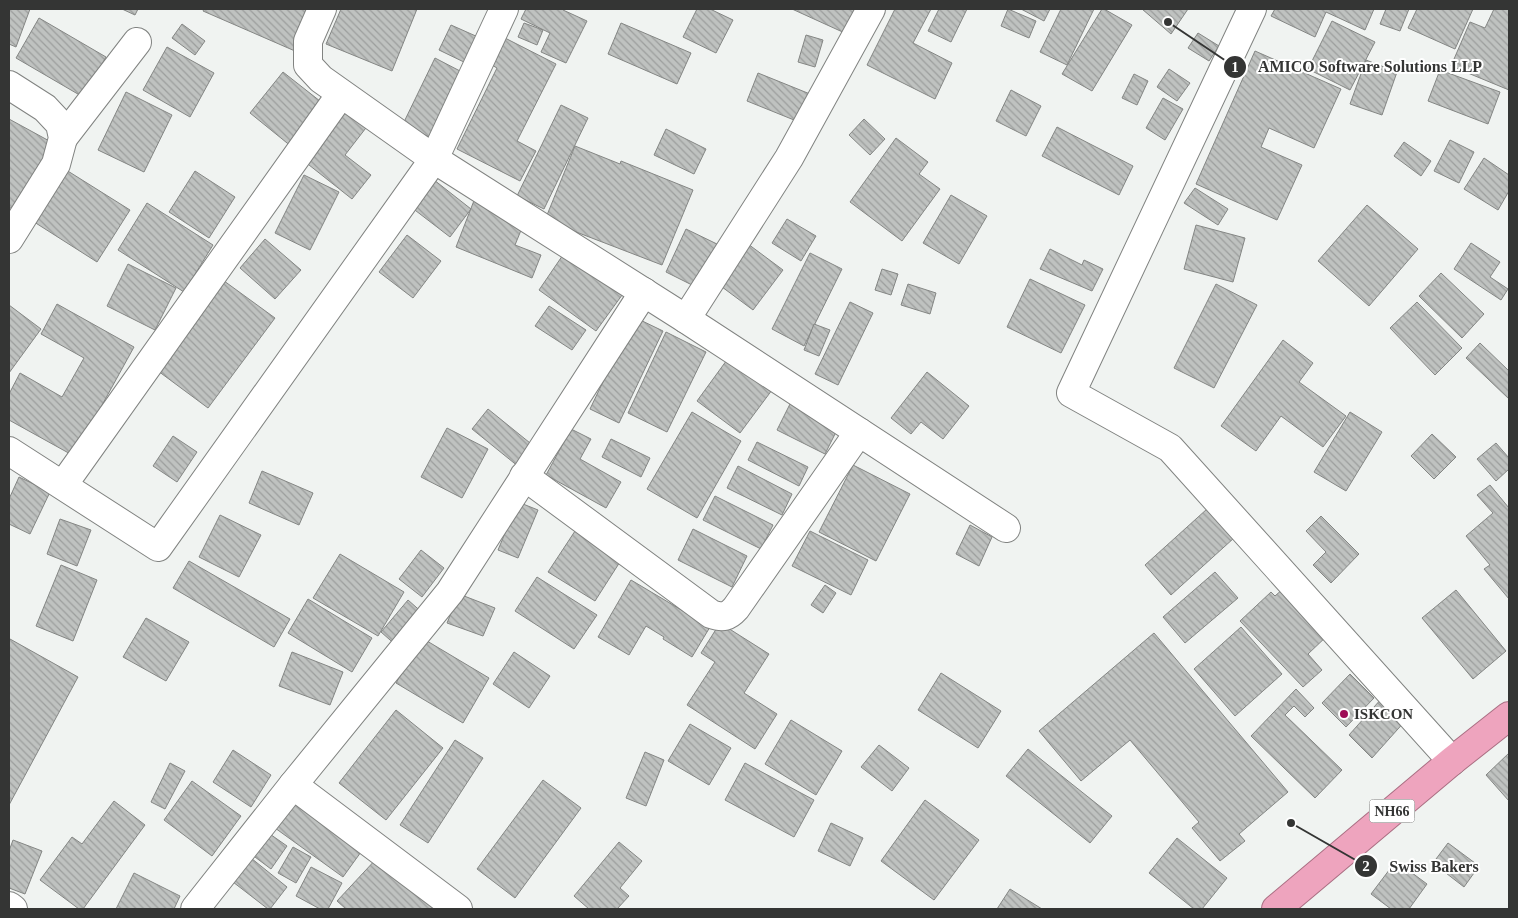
<svg xmlns="http://www.w3.org/2000/svg" width="1518" height="918" viewBox="0 0 1518 918" font-family="'Times New Roman',serif">
<defs>
<pattern id="building-back-hatch" width="6" height="6" patternUnits="userSpaceOnUse" patternTransform="scale(1.25)"><rect width="6" height="6" fill="#bfc2c0"/><path d="M-1 5l2 2M0 0l6 6M5-1l2 2" fill="none" stroke="#9c9e9d"/></pattern>
</defs>
<rect width="100%" height="100%" fill="#f0f3f1"/>
<!-- building -->
<g fill="url(#building-back-hatch)" stroke="#848684">
<path d="M9,9H30L16,47L9,44Z"/>
<path d="M122,9H138L135,15Z"/>
<path d="M204,9H304L311,12L295,51L203,11Z"/>
<path d="M341,9H417L392,71L326,44Z"/>
<path d="M526,9H564L563,10L587,21L566,63L541,52L550,33L521,19Z"/>
<path d="M697,9H710L733,20L716,53L683,37Z"/>
<path d="M792,9H858L847,34Z"/>
<path d="M895,9H931L913,43L952,63L935,99L867,65Z"/>
<path d="M939,9H967L951,42L928,31Z"/>
<path d="M1008,9L1036,21L1029,38L1001,26Z"/>
<path d="M1021,9H1050L1044,21Z"/>
<path d="M1061,9H1094L1067,65L1040,52Z"/>
<path d="M1102,9H1104L1132,25L1092,91L1062,74Z"/>
<path d="M1142,9H1188L1171,34Z"/>
<path d="M1275,9H1374L1365,30L1326,12L1315,37L1271,16Z"/>
<path d="M1386,9H1409L1400,31L1380,24Z"/>
<path d="M1417,9H1473L1455,49L1408,28Z"/>
<path d="M1494,9H1509V90L1451,66L1470,22L1485,28Z"/>
<path d="M39,18L106,57L83,97L16,58Z"/>
<path d="M1332,21L1375,42L1350,90L1308,69Z"/>
<path d="M524,23L543,30L537,45L518,37Z"/>
<path d="M621,23L691,53L677,84L608,54Z"/>
<path d="M182,24L205,41L195,55L172,38Z"/>
<path d="M451,25L478,37L466,63L439,50Z"/>
<path d="M1198,33L1219,46L1209,61L1188,48Z"/>
<path d="M806,35L823,40L815,67L798,62Z"/>
<path d="M503,37L556,64L517,141L536,151L520,181L457,149L497,68L490,64Z"/>
<path d="M167,47L214,73L190,117L143,90Z"/>
<path d="M1255,51L1341,89L1314,148L1269,128L1261,147L1302,165L1277,220L1196,184Z"/>
<path d="M435,58L460,71L429,137L403,124Z"/>
<path d="M1366,60L1397,72L1382,115L1350,104Z"/>
<path d="M1169,69L1190,83L1177,101L1157,87Z"/>
<path d="M1440,70L1500,92L1488,124L1428,101Z"/>
<path d="M283,72L325,105L292,147L250,113Z"/>
<path d="M758,73L810,94L799,122L747,101Z"/>
<path d="M1134,74L1148,81L1137,105L1122,98Z"/>
<path d="M1011,90L1041,106L1026,136L996,121Z"/>
<path d="M126,92L172,115L144,172L98,150Z"/>
<path d="M1163,98L1183,109L1165,140L1146,128Z"/>
<path d="M561,105L588,118L544,209L517,196Z"/>
<path d="M347,107L369,124L345,155L371,175L352,199L304,161Z"/>
<path d="M9,119L53,143L16,211L9,207Z"/>
<path d="M864,119L885,139L870,155L849,135Z"/>
<path d="M1057,127L1133,166L1119,195L1042,156Z"/>
<path d="M666,129L706,149L694,174L654,155Z"/>
<path d="M896,138L928,162L919,174L940,189L902,241L850,202Z"/>
<path d="M1450,140L1474,152L1459,183L1434,171Z"/>
<path d="M1404,142L1431,161L1421,176L1394,156Z"/>
<path d="M575,146L620,164L621,161L693,190L662,265L545,220Z"/>
<path d="M1484,158L1509,175V191L1498,210L1464,189Z"/>
<path d="M63,168L130,210L97,262L31,220Z"/>
<path d="M195,171L235,197L209,238L169,212Z"/>
<path d="M304,175L339,192L310,250L275,233Z"/>
<path d="M429,176L471,209L450,237L407,204Z"/>
<path d="M1195,188L1228,209L1218,225L1184,203Z"/>
<path d="M951,195L987,216L959,264L923,243Z"/>
<path d="M475,198L526,218L515,245L541,255L532,278L456,247Z"/>
<path d="M147,203L213,245L184,292L118,250Z"/>
<path d="M1367,205L1418,249L1369,306L1318,261Z"/>
<path d="M787,219L816,236L801,261L772,243Z"/>
<path d="M1196,225L1245,238L1233,282L1184,269Z"/>
<path d="M686,229L719,245L698,288L666,272Z"/>
<path d="M407,235L441,261L413,298L379,272Z"/>
<path d="M265,239L301,270L275,299L240,268Z"/>
<path d="M1471,243L1500,262L1490,277L1508,289L1501,300L1454,269Z"/>
<path d="M748,244L783,270L753,310L718,284Z"/>
<path d="M567,249L625,291L596,331L539,290Z"/>
<path d="M1050,249L1082,265L1084,260L1103,269L1092,291L1040,269Z"/>
<path d="M810,253L842,269L804,346L772,329Z"/>
<path d="M128,264L176,288L155,330L107,306Z"/>
<path d="M882,269L898,274L891,295L875,290Z"/>
<path d="M1441,273L1484,314L1462,338L1419,296Z"/>
<path d="M220,278L275,318L208,408L154,368Z"/>
<path d="M1030,279L1085,305L1061,353L1007,327Z"/>
<path d="M908,284L936,293L930,314L901,305Z"/>
<path d="M1216,284L1257,305L1214,388L1174,368Z"/>
<path d="M850,302L873,313L838,385L815,374Z"/>
<path d="M1417,302L1462,348L1435,375L1390,328Z"/>
<path d="M57,304L134,347L74,456L9,420V394L20,373L62,397L84,358L41,334Z"/>
<path d="M9,305L41,329L9,373Z"/>
<path d="M549,306L586,330L572,350L535,326Z"/>
<path d="M634,317L663,331L619,423L590,409Z"/>
<path d="M814,324L830,330L819,356L804,350Z"/>
<path d="M666,332L706,352L667,432L628,413Z"/>
<path d="M1283,340L1313,363L1299,382L1346,416L1323,447L1281,416L1256,451L1221,426Z"/>
<path d="M1480,343L1509,371V399L1466,358Z"/>
<path d="M732,353L775,386L740,433L697,401Z"/>
<path d="M927,372L969,406L943,439L921,422L911,434L891,418Z"/>
<path d="M791,402L839,426L825,454L777,430Z"/>
<path d="M488,409L535,447L519,467L472,429Z"/>
<path d="M692,412L741,441L697,518L647,489Z"/>
<path d="M1350,412L1382,432L1346,491L1314,472Z"/>
<path d="M447,428L488,449L462,498L421,477Z"/>
<path d="M571,429L591,439L580,459L621,482L606,508L546,475Z"/>
<path d="M1432,434L1456,457L1434,479L1411,456Z"/>
<path d="M173,436L197,452L177,482L153,466Z"/>
<path d="M611,439L650,458L641,477L602,457Z"/>
<path d="M757,442L808,467L799,486L748,460Z"/>
<path d="M1496,443L1509,458V469L1496,481L1477,459Z"/>
<path d="M853,465L910,494L876,561L819,532Z"/>
<path d="M738,466L792,494L782,515L727,488Z"/>
<path d="M262,471L313,493L299,525L249,503Z"/>
<path d="M19,477L50,492L30,534L9,524V499Z"/>
<path d="M1490,485L1509,508V599L1484,569L1490,565L1466,536L1493,513L1477,495Z"/>
<path d="M715,496L773,525L761,549L703,520Z"/>
<path d="M518,502L538,510L518,558L498,550Z"/>
<path d="M1207,509L1234,538L1171,595L1145,565Z"/>
<path d="M220,515L261,535L239,577L199,557Z"/>
<path d="M1321,516L1359,554L1331,583L1313,565L1326,552L1306,531Z"/>
<path d="M60,519L91,530L77,566L47,554Z"/>
<path d="M579,525L625,554L595,601L548,572Z"/>
<path d="M970,525L992,537L979,566L956,554Z"/>
<path d="M693,529L747,556L732,587L678,560Z"/>
<path d="M810,531L868,560L851,595L792,566Z"/>
<path d="M421,550L444,568L422,597L399,579Z"/>
<path d="M340,554L404,592L378,636L313,598Z"/>
<path d="M189,561L290,619L274,647L173,588Z"/>
<path d="M61,565L97,580L73,641L36,626Z"/>
<path d="M1215,572L1238,598L1185,643L1163,617Z"/>
<path d="M537,577L597,615L574,649L515,611Z"/>
<path d="M631,580L710,627L692,657L663,639L664,637L646,626L629,655L598,637Z"/>
<path d="M825,585L836,593L823,613L811,605Z"/>
<path d="M1284,588L1328,635L1308,654L1322,670L1303,687L1240,621L1271,592L1275,596Z"/>
<path d="M1456,590L1506,651L1473,679L1422,618Z"/>
<path d="M459,594L495,608L483,636L447,623Z"/>
<path d="M308,599L372,638L352,672L288,633Z"/>
<path d="M408,600L425,615L398,647L381,632Z"/>
<path d="M146,618L189,642L166,681L123,657Z"/>
<path d="M720,623L769,654L744,693L777,714L755,749L687,705L715,662L701,653Z"/>
<path d="M1241,627L1282,674L1235,716L1194,669Z"/>
<path d="M1154,633L1288,792L1239,834L1245,841L1220,861L1192,828L1199,822L1130,740L1081,781L1039,731Z"/>
<path d="M422,638L489,678L463,723L396,683Z"/>
<path d="M10,639L78,677L9,805V641Z"/>
<path d="M292,652L343,672L330,705L279,686Z"/>
<path d="M514,652L550,676L529,708L493,684Z"/>
<path d="M941,673L1001,711L978,748L918,710Z"/>
<path d="M1350,674L1374,698L1346,727L1322,703Z"/>
<path d="M1296,689L1314,708L1305,717L1294,706L1285,715L1342,770L1315,798L1251,736Z"/>
<path d="M1382,698L1406,720L1372,758L1349,735Z"/>
<path d="M396,710L443,748L386,820L339,783Z"/>
<path d="M791,720L842,751L816,795L765,764Z"/>
<path d="M690,724L731,748L709,785L668,761Z"/>
<path d="M455,740L483,758L428,843L400,825Z"/>
<path d="M879,745L909,768L892,791L861,767Z"/>
<path d="M1028,749L1112,816L1090,843L1006,776Z"/>
<path d="M233,750L271,775L251,807L213,782Z"/>
<path d="M645,752L664,760L646,806L626,798Z"/>
<path d="M1509,753V801L1486,775Z"/>
<path d="M170,763L185,771L165,809L151,802Z"/>
<path d="M745,763L814,800L794,837L725,800Z"/>
<path d="M543,780L581,808L515,898L477,869Z"/>
<path d="M192,781L241,816L212,856L164,820Z"/>
<path d="M298,796L366,845L343,877L275,828Z"/>
<path d="M925,800L979,840L934,900L881,861Z"/>
<path d="M114,801L145,825L83,909H79L40,880L72,837L82,844Z"/>
<path d="M831,823L863,838L850,866L818,851Z"/>
<path d="M267,832L287,846L271,869L251,854Z"/>
<path d="M1177,838L1227,878L1202,909H1194L1149,873Z"/>
<path d="M13,840L42,851L25,894L9,888V851Z"/>
<path d="M619,842L642,861L620,888L629,896L617,909H589L574,896Z"/>
<path d="M1448,843L1479,866L1464,887L1433,863Z"/>
<path d="M293,847L311,857L296,883L278,873Z"/>
<path d="M378,857L435,909H346L337,901Z"/>
<path d="M251,858L287,887L270,909H268L233,882Z"/>
<path d="M1396,861L1427,884L1409,909H1391L1371,894Z"/>
<path d="M311,867L342,883L328,909H320L296,896Z"/>
<path d="M134,873L180,896L174,909H116Z"/>
<path d="M1010,889L1042,909H997Z"/>
</g>
<g fill="none" stroke-linecap="round" stroke-linejoin="round">
<defs>
<g id="minor">
<path d="M322,9L308,41V65L321,79L434,159L686,319L1006,528"/>
<path d="M1252,9L1071,393L1170,448L1452,761"/>
<path d="M9,85L45,108L60,124L63,138L56,164L9,239"/>
<path d="M63,138L137,42"/>
<path d="M686,319L789,158L871,9"/>
<path d="M9,451L158,547L434,159L504,9"/>
<path d="M524,476L711,614C723,618 728,617 736,608L859,432"/>
<path d="M63,485L341,94"/>
<path d="M293,785L458,909"/>
<path d="M9,906L13,909"/>
<path d="M195,909L293,785L450,592L644,292"/>
</g>
<path id="trunk" d="M1276,909L1452,761L1509,716"/>
</defs>
<!-- minor casing -->
<use href="#minor" stroke="#818381" stroke-width="30"/>
<!-- trunk casing -->
<use href="#trunk" stroke="#aa6f83" stroke-width="30"/>
<!-- minor -->
<use href="#minor" stroke="#fff" stroke-width="28"/>
<!-- trunk -->
<use href="#trunk" stroke="#eea4be" stroke-width="28"/>
</g>
<!-- markers -->
<circle fill="#9e0c56" stroke="#fff" stroke-width="2" cx="1344" cy="714" r="5"/>
<g text-anchor="middle" dominant-baseline="central" stroke-width="4" stroke-linejoin="round" paint-order="stroke">
<!-- shield labels -->
<rect fill="#fff" stroke="#717271" stroke-width="1" x="1369.5" y="799.5" width="45" height="23" rx="4"/>
<g font-size="14" font-weight="bold" fill="#343534">
<text x="1392" y="811">NH66</text>
</g>
<!-- poi labels -->
<g font-size="15" font-weight="bold" fill="#343534" stroke="#fff" text-anchor="start">
<text x="1354" y="714">ISKCON</text>
</g>
</g>
<!-- callouts -->
<path fill="none" stroke="#343534" stroke-width="2" d="M1168 22L1235 67M1291 823L1366 866"/>
<g fill="#343534" stroke="#fff" stroke-width="2">
<circle cx="1168" cy="22" r="5"/>
<circle cx="1291" cy="823" r="5"/>
<circle cx="1235" cy="67" r="12"/>
<circle cx="1366" cy="866" r="12"/>
</g>
<g font-size="15" text-anchor="middle" font-weight="bold" fill="#fff">
<text x="1235" y="72">1</text>
<text x="1366" y="871">2</text>
</g>
<g font-size="16" text-anchor="middle" font-weight="bold" fill="#343534" stroke="#fff" stroke-width="4" stroke-linejoin="round" paint-order="stroke">
<text x="1370" y="72">AMICO Software Solutions LLP</text>
<text x="1434" y="872">Swiss Bakers</text>
</g>
<!-- border -->
<rect width="1518" height="918" fill="none" stroke="#343534" stroke-width="20"/>
</svg>
